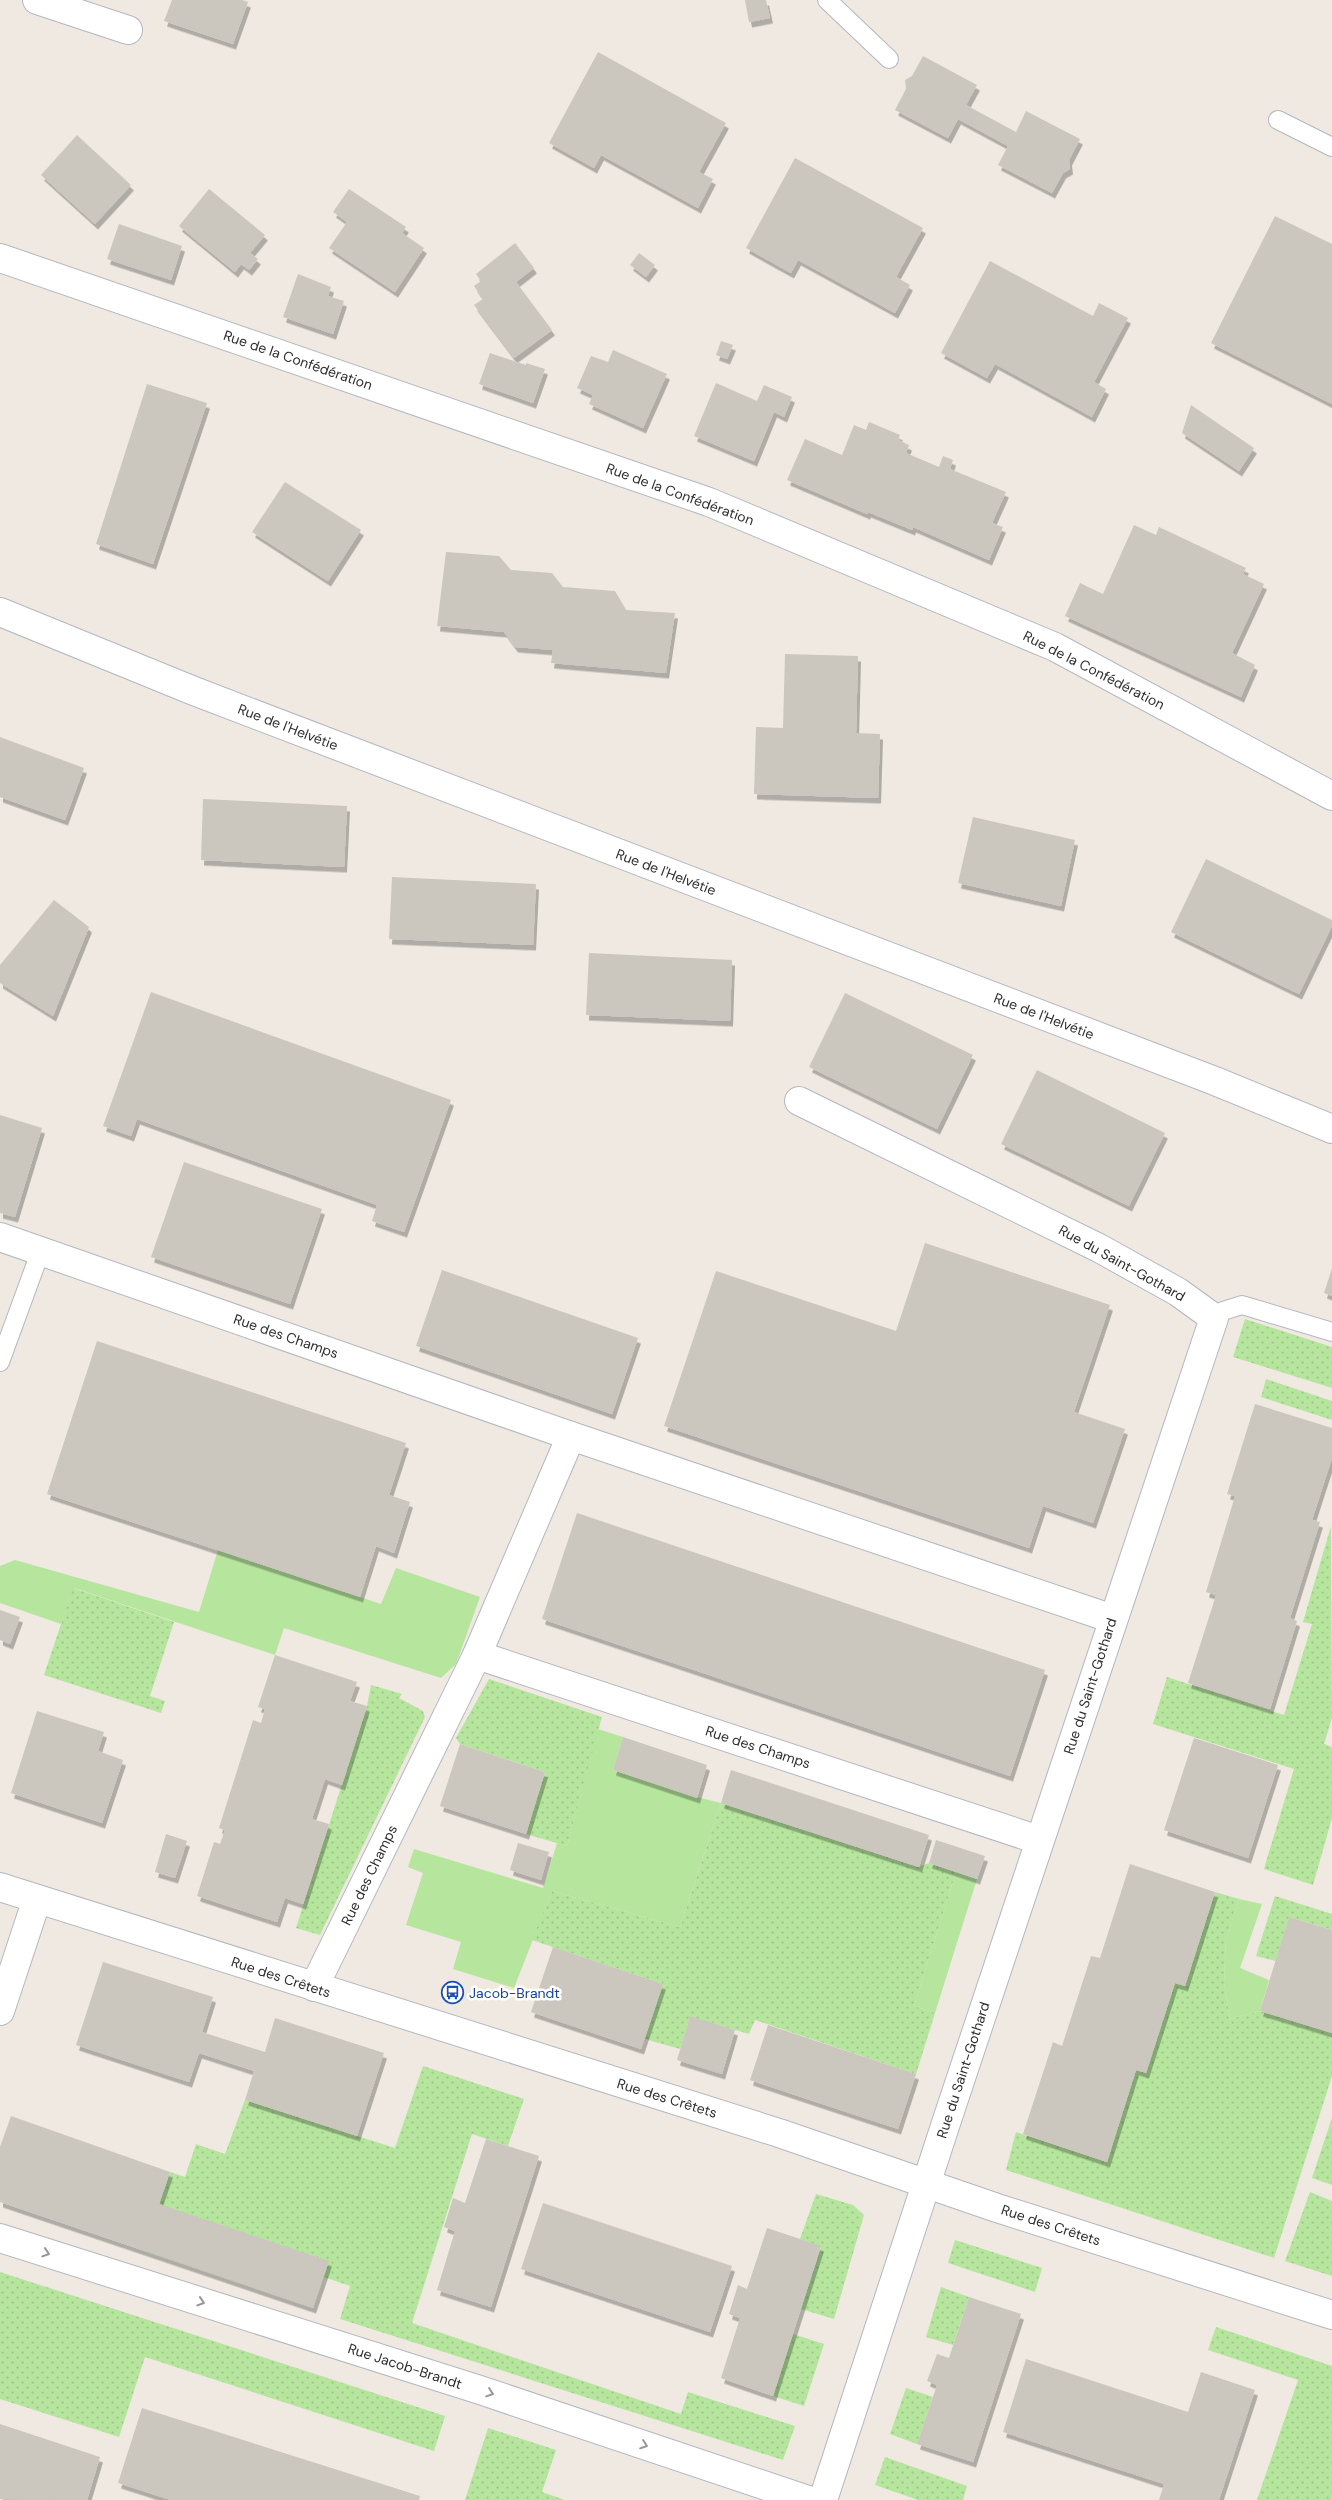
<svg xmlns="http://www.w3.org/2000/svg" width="1332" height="2500" viewBox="0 0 1332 2500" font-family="'DM Sans',sans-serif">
<defs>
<pattern id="garden-dots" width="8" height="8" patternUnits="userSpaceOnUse" patternTransform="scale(1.25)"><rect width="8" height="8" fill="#b6e59e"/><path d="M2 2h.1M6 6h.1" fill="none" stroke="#9dc588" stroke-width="1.8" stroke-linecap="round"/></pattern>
<filter id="shadow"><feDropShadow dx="3" dy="5.5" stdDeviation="0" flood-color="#0004"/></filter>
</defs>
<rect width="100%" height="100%" fill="#efe9e1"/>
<!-- grass -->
<g fill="#b6e59e">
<path d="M218,1550L381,1604L396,1568L480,1597L456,1664L441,1678L284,1628L275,1655L74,1588L61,1624L0,1603V1566L15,1560L199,1612Z"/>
<path d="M598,1729L623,1737L613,1770L697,1797L721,1803L680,1927L552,1891L514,1988L453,1969L461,1942L406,1925L423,1873L408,1867L414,1849L543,1888L557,1843L567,1846Z"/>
<path d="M956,1872L977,1879L935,2013L914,2006Z"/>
<path d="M1239,1899L1262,1904L1240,1968L1269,1980L1260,2011L1230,2019L1224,1983L1226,1939Z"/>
</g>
<!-- garden -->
<g fill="url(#garden-dots)">
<path d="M1245,1319L1332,1347V1388L1233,1357Z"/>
<path d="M1266,1379L1332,1401V1420L1261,1397Z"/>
<path d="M1331,1526L1332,1718L1324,1744L1332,1747V1818L1313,1885L1264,1869L1294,1769L1153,1724L1167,1677L1284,1715L1312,1624L1303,1622Z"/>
<path d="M73,1588L174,1622L150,1696L165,1701L161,1713L44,1675Z"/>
<path d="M489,1679L602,1717L567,1846L526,1834L545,1772L460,1744L456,1738Z"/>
<path d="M371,1685L402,1694L399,1698L423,1711L425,1717L320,1935L296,1928L367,1706Z"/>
<path d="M721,1803L918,1867L929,1863L956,1872L914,2006L935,2013L916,2074L755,2020L749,2034L690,2017L680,2049L645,2039L663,1984L532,1940L552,1891L680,1927Z"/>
<path d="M1215,1892L1239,1899L1226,1939L1224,1983L1230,2019L1260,2011L1332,2033V2076L1274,2258L1006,2170L1016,2132L1107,2162L1136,2070L1146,2073L1175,1983L1185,1986Z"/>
<path d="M1275,1896L1332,1914V1930L1289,1917L1276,1961L1256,1956Z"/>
<path d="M423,2066L524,2099L508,2146L472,2134L412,2323L681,2414L688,2392L795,2426L783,2460L340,2319L350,2286L324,2277L313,2308L144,2251L170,2172L185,2177L196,2144L225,2154L245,2100L395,2148Z"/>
<path d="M1332,2118V2185L1312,2178Z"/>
<path d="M1310,2192L1332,2201V2276L1285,2261Z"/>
<path d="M816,2194L853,2205L864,2215L834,2319L801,2309L821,2247L800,2239Z"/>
<path d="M955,2240L1042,2268L1035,2292L948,2263Z"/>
<path d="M0,2272L445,2416L434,2451L145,2357L119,2437L0,2399Z"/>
<path d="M941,2287L969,2297L953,2345L926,2337Z"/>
<path d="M1216,2327L1332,2366V2500H1257L1298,2380L1208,2350Z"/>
<path d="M793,2334L824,2344L804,2406L773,2396Z"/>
<path d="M906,2388L933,2397L917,2444L890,2434Z"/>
<path d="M488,2428L556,2450L542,2492L565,2500H465Z"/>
<path d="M885,2457L967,2486L963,2500H918L875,2485Z"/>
</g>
<!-- building -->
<g fill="#cbc7bf" filter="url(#shadow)">
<path d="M172,0H242L248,2L233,44L164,21Z"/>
<path d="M745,0H766L770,18L749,22Z"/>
<path d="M598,52L726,123L699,172L713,179L698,208L601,155L594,168L549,143Z"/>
<path d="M923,56L977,85L966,105L1016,132L1026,111L1080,139L1069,160L1070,169L1063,173L1052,193L998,165L1008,146L958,119L948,138L895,110L906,89L905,80L912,76Z"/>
<path d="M77,135L131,185L95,224L41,175Z"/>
<path d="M795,158L923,228L896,277L910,285L895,313L798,260L791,273L746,248Z"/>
<path d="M209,189L265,235L250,253L258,259L249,270L241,264L235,272L179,226Z"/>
<path d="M349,189L406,227L402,233L424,248L395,292L329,248L347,222L333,212Z"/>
<path d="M1275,216L1332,244V404L1211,343Z"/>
<path d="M119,224L182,246L171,280L107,259Z"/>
<path d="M515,243L534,268L516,282L552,330L514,358L474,305L483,299L474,286L481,281L476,274Z"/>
<path d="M639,253L655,265L646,277L630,265Z"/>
<path d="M990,261L1093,316L1099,303L1128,318L1094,382L1106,389L1092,417L995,364L987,378L941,353Z"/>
<path d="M298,274L331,287L328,296L344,301L333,334L283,317Z"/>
<path d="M721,341L733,345L727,359L716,355Z"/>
<path d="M613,350L667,374L643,428L589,404L593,395L577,388L591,356L608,362Z"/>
<path d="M490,353L526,365V363L545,369L533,403L479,384Z"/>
<path d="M716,383L757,401L764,385L792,397L784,417L774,412L754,461L694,436Z"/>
<path d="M147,384L207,403L153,564L96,544Z"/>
<path d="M1191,405L1254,448L1239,471L1182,433Z"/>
<path d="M869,422L900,435L898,440L909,445L906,453L939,467L943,456L953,460L950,469L1006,492L992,523L1003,527L989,560L913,527L912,530L868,512L867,514L787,480L805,439L842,455L854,425L866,430Z"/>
<path d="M285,482L361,530L328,581L252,532Z"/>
<path d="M1134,525L1156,535L1159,527L1246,568L1243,574L1264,584L1232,653L1255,665L1241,697L1065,616L1080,583L1103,594Z"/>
<path d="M446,552L499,556L511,570L552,573L563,587L615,591L626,610L675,613L666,673L551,663L553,650L515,647L504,632L437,626Z"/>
<path d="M785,654L858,656L856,733L880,734L878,798L754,794L756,727L783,728Z"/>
<path d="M0,737L84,768L65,820L0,797Z"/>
<path d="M203,799L347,806L344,867L201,860Z"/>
<path d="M973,817L1075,840L1061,906L958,883Z"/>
<path d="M1206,859L1332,920V926L1299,994L1171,932Z"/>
<path d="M392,877L536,884L533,945L389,939Z"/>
<path d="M54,900L89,927L53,1016L0,983V965Z"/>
<path d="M589,953L732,960L730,1021L586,1015Z"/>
<path d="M151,992L451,1100L404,1232L372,1221L377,1205L137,1119L131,1136L103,1126Z"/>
<path d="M845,993L973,1055L937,1129L809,1067Z"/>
<path d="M1037,1070L1165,1133L1129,1206L1001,1144Z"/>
<path d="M0,1115L42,1128L15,1217L0,1213Z"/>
<path d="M184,1162L322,1209L290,1304L151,1257Z"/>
<path d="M925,1243L1110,1305L1074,1412L1125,1429L1093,1523L1043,1506L1029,1548L664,1426L716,1271L896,1331Z"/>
<path d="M1332,1268V1296L1324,1293Z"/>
<path d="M442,1270L638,1338L612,1414L416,1346Z"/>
<path d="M97,1341L406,1443L389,1495L410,1502L394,1553L376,1546L360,1597L47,1494Z"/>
<path d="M1255,1404L1332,1428V1458L1312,1520L1320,1522L1290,1618L1297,1621L1270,1709L1188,1683L1216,1595L1206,1592L1235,1496L1227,1494Z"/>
<path d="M577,1513L1045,1670L1010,1776L542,1619Z"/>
<path d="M0,1610L20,1617L10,1644L0,1640Z"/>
<path d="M275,1655L357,1682L350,1701L367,1706L342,1785L325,1779L312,1819L329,1824L303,1904L285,1898L277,1922L197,1896L214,1842L220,1844L225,1830L219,1828L253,1720L261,1723L265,1709L258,1707Z"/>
<path d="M37,1711L104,1732L98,1751L123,1760L102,1823L11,1793Z"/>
<path d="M623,1737L707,1765L697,1798L613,1770Z"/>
<path d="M1194,1738L1278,1765L1248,1858L1164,1830Z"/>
<path d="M460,1744L545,1772L526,1834L440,1806Z"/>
<path d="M731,1770L929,1835L919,1867L721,1803Z"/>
<path d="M166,1834L187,1841L175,1878L155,1872Z"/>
<path d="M936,1840L985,1856L977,1879L929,1863Z"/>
<path d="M518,1843L549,1852L541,1880L510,1870Z"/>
<path d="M1130,1864L1215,1892L1185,1986L1175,1983L1146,2073L1136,2070L1107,2162L1023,2134L1053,2042L1062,2046L1091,1956L1100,1958Z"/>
<path d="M1289,1917L1332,1930V2033L1260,2011Z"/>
<path d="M553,1947L663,1984L641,2049L531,2012Z"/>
<path d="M103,1962L213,1997L202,2032L265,2052L275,2018L384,2053L357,2136L245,2100L254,2071L199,2053L189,2082L76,2045Z"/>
<path d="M690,2016L735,2030L722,2074L677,2060Z"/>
<path d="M768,2025L916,2074L898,2129L750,2080Z"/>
<path d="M11,2116L170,2172L159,2204L329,2261L313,2308L0,2202V2147Z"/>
<path d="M486,2139L539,2156L491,2307L437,2290L455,2231L444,2227L453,2198L465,2203Z"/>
<path d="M543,2203L732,2266L710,2332L521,2269Z"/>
<path d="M767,2228L821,2246L773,2396L721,2378L740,2318L729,2314L738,2285L747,2289Z"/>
<path d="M969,2297L1021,2314L973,2462L917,2444L937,2385L927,2381L937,2354L949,2358Z"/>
<path d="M1026,2359L1188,2412L1201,2372L1255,2390L1219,2500H1159L1164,2484L1003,2432Z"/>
<path d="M142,2408L420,2496L419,2500H171L118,2483Z"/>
<path d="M0,2424L100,2457L87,2500L0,2499Z"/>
</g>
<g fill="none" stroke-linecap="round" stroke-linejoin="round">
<defs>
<g id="service">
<path d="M827,0L889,59"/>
<path d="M1278,120L1332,147"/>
<path d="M1214,1318L1223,1311L1242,1305L1332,1332"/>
<path d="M0,1362L41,1250"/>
</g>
<g id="minor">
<path d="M37,0L128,30"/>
<path d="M0,258L709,502L1055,647L1332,796"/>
<path d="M0,612L194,691L1215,1081L1332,1129"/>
<path d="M799,1101L1099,1248L1178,1292L1214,1318L947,2120L823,2500"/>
<path d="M0,1237L571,1436L1113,1619"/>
<path d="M571,1436L477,1655L1039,1840"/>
<path d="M314,1987L477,1655"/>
<path d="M0,2011L37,1899"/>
<path d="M0,2238L480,2390L808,2500"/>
</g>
<path id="secondary" d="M0,1887L779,2133L997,2208L1332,2315"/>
</defs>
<!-- service casing -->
<use href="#service" stroke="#b4b7c1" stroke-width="20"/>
<!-- minor casing -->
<use href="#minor" stroke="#b4b7c1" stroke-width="30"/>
<!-- secondary casing -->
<use href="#secondary" stroke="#b4b7c1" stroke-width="30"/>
<!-- service -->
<use href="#service" stroke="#fff" stroke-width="18"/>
<!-- minor -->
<use href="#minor" stroke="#fff" stroke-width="28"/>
<!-- secondary -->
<use href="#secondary" stroke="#fff" stroke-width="28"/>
</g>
<!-- one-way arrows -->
<defs><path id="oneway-chevron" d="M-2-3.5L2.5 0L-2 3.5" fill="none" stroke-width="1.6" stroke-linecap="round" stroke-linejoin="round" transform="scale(1.25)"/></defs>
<g stroke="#969696">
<use href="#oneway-chevron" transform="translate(46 2253) rotate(18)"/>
<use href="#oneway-chevron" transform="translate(201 2302) rotate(18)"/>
<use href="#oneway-chevron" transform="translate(490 2393) rotate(19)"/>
<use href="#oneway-chevron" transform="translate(644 2445) rotate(19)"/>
</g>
<!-- icons -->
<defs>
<symbol id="bus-ring" viewBox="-11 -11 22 22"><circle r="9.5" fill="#fff" stroke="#1a4fb4" stroke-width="1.5"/><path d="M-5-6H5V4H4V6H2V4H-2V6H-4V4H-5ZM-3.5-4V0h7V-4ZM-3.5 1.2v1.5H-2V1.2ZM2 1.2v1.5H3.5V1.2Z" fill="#1a4fb4"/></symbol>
</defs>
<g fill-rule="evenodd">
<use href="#bus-ring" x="440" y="1980" width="25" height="25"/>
</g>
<g text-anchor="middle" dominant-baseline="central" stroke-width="5" stroke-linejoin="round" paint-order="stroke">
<!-- street labels -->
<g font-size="14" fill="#2e2e2e" stroke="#fff">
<text transform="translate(298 360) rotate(19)">Rue de la Confédération</text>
<text transform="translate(680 494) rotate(20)">Rue de la Confédération</text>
<text transform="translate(1094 670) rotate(27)">Rue de la Confédération</text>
<text transform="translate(288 727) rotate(21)">Rue de l'Helvétie</text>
<text transform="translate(666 872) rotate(21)">Rue de l'Helvétie</text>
<text transform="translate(1044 1016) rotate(21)">Rue de l'Helvétie</text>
<text transform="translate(1122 1263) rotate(29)">Rue du Saint-Gothard</text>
<text transform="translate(286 1336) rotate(19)">Rue des Champs</text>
<text transform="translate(1090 1686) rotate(-72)">Rue du Saint-Gothard</text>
<text transform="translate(758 1747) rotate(18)">Rue des Champs</text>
<text transform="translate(369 1875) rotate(-64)">Rue des Champs</text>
<text transform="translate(281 1977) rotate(18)">Rue des Crêtets</text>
<text transform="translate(963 2070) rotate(-72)">Rue du Saint-Gothard</text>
<text transform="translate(667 2098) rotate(17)">Rue des Crêtets</text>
<text transform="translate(1051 2225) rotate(18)">Rue des Crêtets</text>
<text transform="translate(405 2366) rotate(18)">Rue Jacob-Brandt</text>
</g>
<!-- transit labels -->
<g font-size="14" fill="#164399" stroke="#fff" text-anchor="start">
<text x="469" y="1993">Jacob-Brandt</text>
</g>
</g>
</svg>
